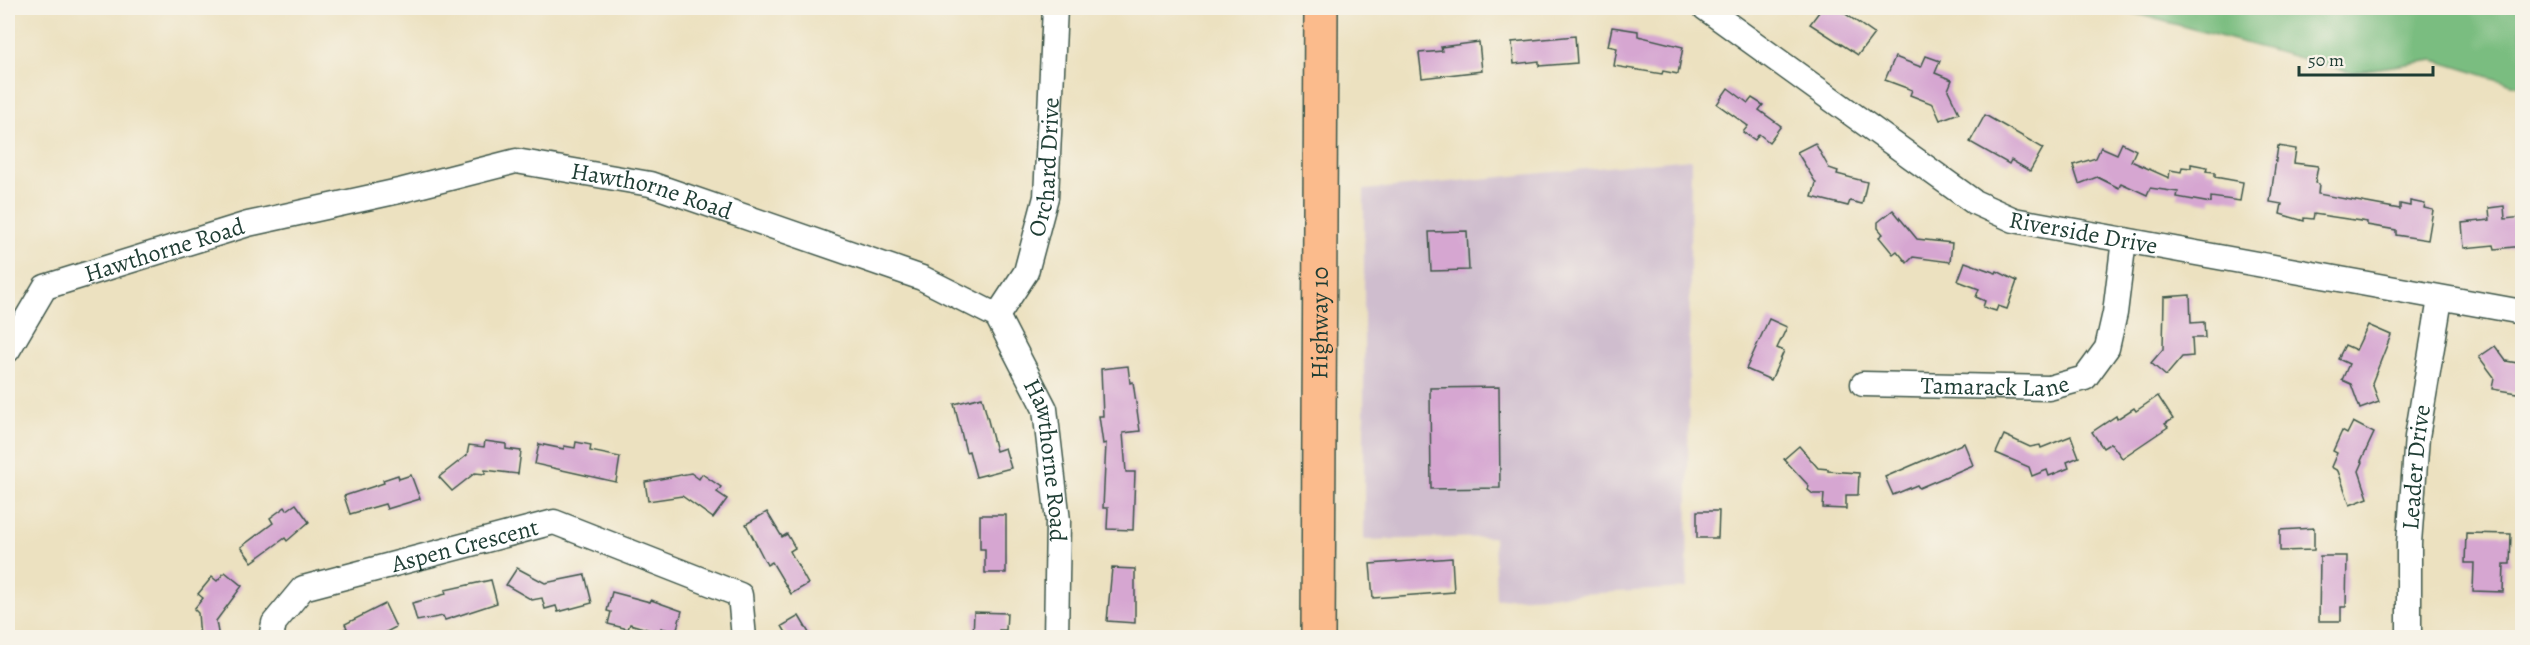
<svg xmlns="http://www.w3.org/2000/svg" width="2530" height="645" viewBox="0 0 2530 645" font-family="Alegreya,serif">
<rect width="100%" height="100%" fill="#f7f3e8"/>
<filter id="ink" filterUnits="userSpaceOnUse"><feTurbulence type="fractalNoise" baseFrequency=".0167" numOctaves="2"/><feDisplacementMap in="SourceGraphic" scale="12" xChannelSelector="R" yChannelSelector="G"/><feConvolveMatrix kernelMatrix="1 2 1 2 8 2 1 2 1" color-interpolation-filters="sRGB"/></filter>
<filter id="wash" filterUnits="userSpaceOnUse"><feTurbulence type="fractalNoise" baseFrequency=".008" numOctaves="4" result="noise"/><feDisplacementMap in="SourceGraphic" scale="24" xChannelSelector="R" yChannelSelector="G"/><feGaussianBlur stdDeviation="1.35" result="paint"/><feColorMatrix in="noise" values="0 0 0 0 0 0 0 0 0 0 0 0 0 0 0 0 0 1.4 0 .05"/><feComposite in="paint" operator="in"/></filter>
<g filter="url(#wash)">
<rect width="100%" height="100%" fill="#ece1c0"/>
<!-- industrial -->
<path fill="#cfbdce" d="M1691,159L1687,588L1496,599L1494,537L1364,540V190Z"/>
<!-- forest -->
<path fill="#7abd80" stroke="#4c7d5a" stroke-width="1.5" d="M2115,8H2522V87L2434,60L2352,72Z"/>
<g id="blocks">
<!-- building -->
<g fill="#d6a6d1">
<path d="M1822,8H1837L1874,34L1858,55L1810,24Z"/>
<path d="M1612,27L1638,31V36L1683,47L1678,74L1663,71L1662,74L1614,66L1617,48L1608,46Z"/>
<path d="M1575,36L1577,63L1539,66V61L1514,64L1512,42Z"/>
<path d="M1479,42L1482,71L1422,78L1419,53L1442,51L1441,47Z"/>
<path d="M1926,56L1940,61L1935,73L1952,80L1948,90L1959,113L1940,120L1933,104L1910,95L1912,90L1885,80L1895,57L1921,67Z"/>
<path d="M1728,88L1748,103L1752,98L1763,105L1759,110L1781,126L1769,142L1759,134L1755,140L1743,132L1748,126L1717,104Z"/>
<path d="M1985,115L2043,148L2030,171L2011,160L2009,164L1970,142Z"/>
<path d="M1815,143L1829,168L1838,171L1837,174L1867,182L1862,204L1850,201L1848,206L1812,197L1816,183L1797,152Z"/>
<path d="M2122,143L2136,150L2131,161L2169,178L2170,170L2181,172L2182,167L2191,168V164L2207,167L2206,171L2215,172V177L2243,182L2240,201L2211,197V203L2177,197L2178,192L2150,188L2147,195L2121,183L2119,188L2097,177L2079,184L2073,165L2096,158L2101,147L2117,154Z"/>
<path d="M2278,146L2296,149L2294,163L2318,166L2315,183L2319,184L2318,194L2400,209V204L2410,206V201L2425,204L2424,208L2433,210L2428,240L2396,235V230L2367,225V222L2314,214L2313,219L2304,218V221L2280,214L2282,204L2270,202Z"/>
<path d="M2504,206L2505,219L2523,217V246L2495,249L2494,245L2464,248L2462,223L2490,220L2489,208Z"/>
<path d="M1893,210L1917,239L1952,243L1950,262L1913,257L1907,263L1897,251L1893,254L1879,237L1883,234L1878,228V222Z"/>
<path d="M1467,231L1469,270L1431,271L1429,232Z"/>
<path d="M1965,262L1996,273L1997,271L2017,281L2007,309L1998,306L1996,311L1983,307L1985,301L1976,297L1979,289L1958,281Z"/>
<path d="M2190,295L2191,323L2204,322L2205,338H2192L2193,356L2182,357L2166,376L2151,363L2163,349L2164,297Z"/>
<path d="M1769,319L1787,327L1777,348L1784,351L1771,380L1746,369Z"/>
<path d="M2368,325L2391,335L2372,383L2379,402L2360,409L2351,384L2342,380L2349,364L2338,359L2345,345L2356,350Z"/>
<path d="M2495,346L2506,361L2523,364V394L2492,389L2494,377L2479,357Z"/>
<path d="M1128,366L1130,383L1133,382L1140,431L1123,433L1126,472H1135L1133,530L1107,529L1108,508H1103L1106,443L1103,444L1099,416H1103L1101,369Z"/>
<path d="M1499,387L1500,488L1431,489L1430,388Z"/>
<path d="M2158,396L2173,419L2165,424L2168,427L2122,458L2111,443L2103,448L2092,432L2116,416L2117,419L2134,408L2136,411Z"/>
<path d="M982,397L996,451L1005,448L1011,468L976,477L969,451L966,452L954,404Z"/>
<path d="M2353,422L2374,433L2361,461L2363,462L2359,471L2368,498L2350,505L2338,471L2331,467L2337,453L2333,451L2342,431L2347,434Z"/>
<path d="M2004,435L2030,447L2040,445L2041,448L2071,436L2079,457L2067,462L2069,468L2049,476L2047,470L2032,476L2029,467L1996,453Z"/>
<path d="M485,441L506,444V449L521,451L518,474L485,470V474L475,473L452,491L439,477L467,455L469,445L484,447Z"/>
<path d="M576,442L591,445L590,451L620,457L616,482L535,464L539,444L564,449V446L575,448Z"/>
<path d="M1964,443L1973,465L1919,488L1917,485L1893,495L1885,477Z"/>
<path d="M1799,446L1818,468L1828,469V471L1859,473L1858,495H1846V509L1823,508L1824,494H1813L1808,490L1809,486L1784,459Z"/>
<path d="M691,473L699,479L702,474L721,487L717,492L727,499L713,518L682,496L648,501L645,482Z"/>
<path d="M398,475L399,479L411,475L420,499L387,509L385,504L350,514L344,496L384,483L383,480Z"/>
<path d="M296,504L309,522L287,541L285,538L252,562L241,547L273,523L270,518L285,507L287,510Z"/>
<path d="M1697,511H1719L1718,538H1697Z"/>
<path d="M767,512L782,537L787,534L795,548L790,551L808,584L791,594L772,562L767,565L746,524Z"/>
<path d="M980,515H1006V573H985V549H980Z"/>
<path d="M2314,528V550L2280,551V530Z"/>
<path d="M2466,533L2511,534L2510,564H2504L2503,592L2473,591L2474,563H2465Z"/>
<path d="M2320,556H2347L2346,607H2341V621H2319Z"/>
<path d="M1452,558L1454,592L1373,598L1370,564Z"/>
<path d="M517,568L545,583L585,575L592,603L558,612L556,606L545,609L542,598L532,600L506,585Z"/>
<path d="M1112,568L1135,569V623L1107,621Z"/>
<path d="M225,572L242,586L216,621L219,638H200L198,613L194,609L203,598L198,594L212,577L217,581Z"/>
<path d="M491,580L497,603L445,620L443,616L417,621L412,603L446,594L445,590Z"/>
<path d="M612,592L650,602L651,600L682,611L676,632L661,628L660,633L630,624L628,629L608,624L611,612L607,611Z"/>
<path d="M385,604L396,627L375,638H327L347,628L345,624Z"/>
<path d="M974,612L1007,613L1006,630H999L998,638H973Z"/>
<path d="M799,616L812,638H789L782,626Z"/>
</g>
</g>
</g>
<g filter="url(#ink)">
<use href="#blocks" fill-opacity="0" stroke="#3e5649" stroke-width="1.5"/>
<g fill="none" stroke-linecap="round" stroke-linejoin="round">
<defs>
<g id="minor">
<path id="s1" d="M1705,8L1974,202L2014,220L2522,312"/>
<path id="s2" d="M997,316L1026,272L1046,197L1055,8"/>
<path id="s3" d="M8,350L45,287L248,224L399,191L516,161L650,184L922,278L997,316L1045,409L1058,521L1056,638"/>
<path id="s4" d="M1863,384L2049,388L2085,378L2107,348L2115,313L2124,240"/>
<path id="s5" d="M271,638L274,623L303,588L554,522L740,595L744,638"/>
<path id="s6" d="M2409,638V543L2417,437L2440,299"/>
</g>
<g id="highway">
<path id="s7" d="M1318,638L1321,8"/>
</g>
</defs>
<!-- minor casing -->
<use href="#minor" stroke="#3e5649" stroke-width="27"/>
<!-- highway casing -->
<use href="#highway" stroke="#3e5649" stroke-width="36"/>
<!-- minor -->
<use href="#minor" stroke="#fff" stroke-width="24"/>
<!-- highway -->
<use href="#highway" stroke="#fbbb8c" stroke-width="33"/>
</g>
</g>
<g text-anchor="middle" dominant-baseline="central" stroke-width="5" stroke-linejoin="round" paint-order="stroke">
<!-- street labels -->
<g font-size="24" fill="#1f3d34" stroke="#f7f3e8">
<text stroke="none"><textPath href="#s2" startOffset="160">Orchard Drive</textPath></text>
<text stroke="none"><textPath href="#s3" startOffset="700">Hawthorne Road</textPath></text>
<text stroke="none"><textPath href="#s1" startOffset="446">Riverside Drive</textPath></text>
<text stroke="none"><textPath href="#s3" startOffset="198">Hawthorne Road</textPath></text>
<text stroke="none"><textPath href="#s7" startOffset="315">Highway 10</textPath></text>
<text stroke="none"><textPath href="#s4" startOffset="132">Tamarack Lane</textPath></text>
<text stroke="none"><textPath href="#s3" startOffset="1224">Hawthorne Road</textPath></text>
<text stroke="none"><textPath href="#s6" startOffset="171">Leader Drive</textPath></text>
<text stroke="none"><textPath href="#s5" startOffset="228">Aspen Crescent</textPath></text>
</g>
</g>
<!-- margin -->
<rect width="2530" height="645" fill="none" stroke="#f7f3e8" stroke-width="30"/>
<!-- scale -->
<path d="M2299 66v9h134v-9" fill="none" stroke="#1f3d34" stroke-width="3"/>
<text x="2308" y="66" font-size="18" fill="#1f3d34" stroke="#f7f3e8" stroke-width="4.5" paint-order="stroke">50 m</text>
</svg>
